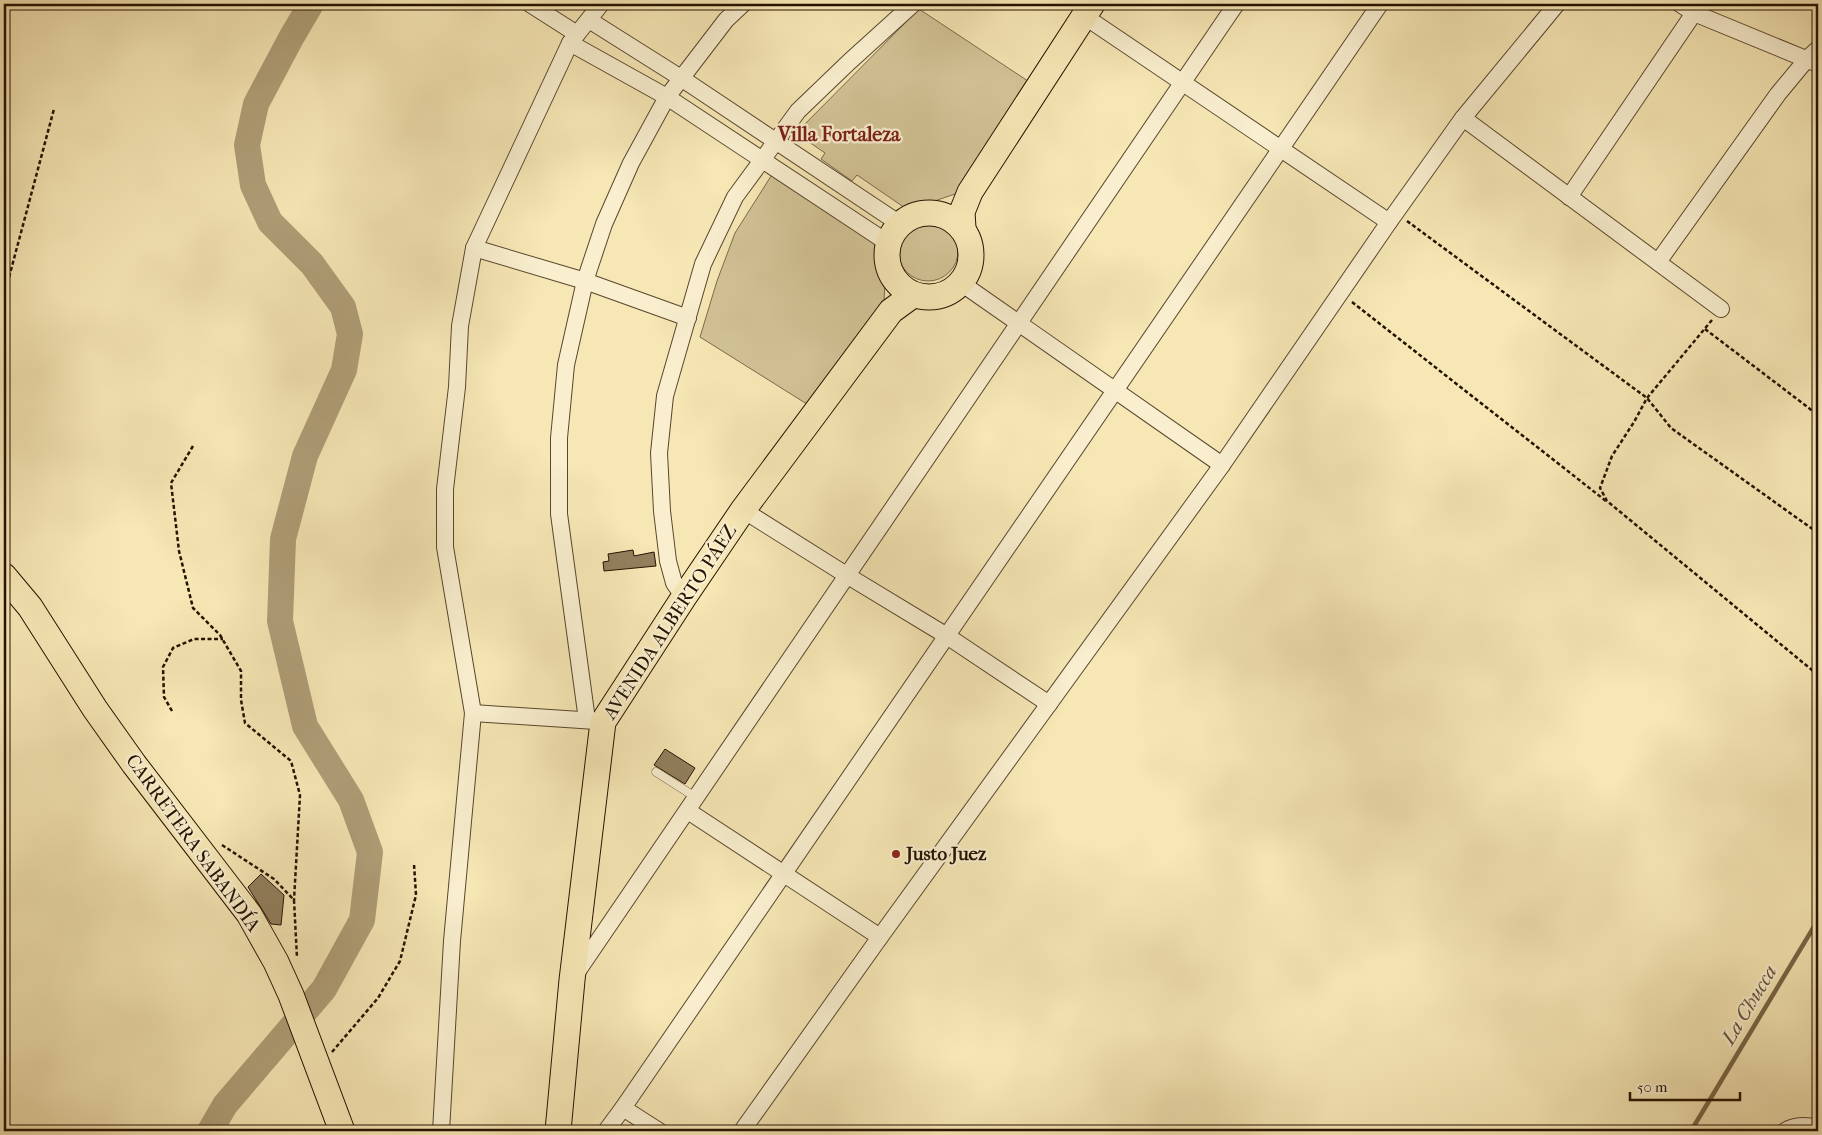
<svg xmlns="http://www.w3.org/2000/svg" width="1822" height="1135" viewBox="0 0 1822 1135" font-family="'IM FELL French Canon',serif">
<rect width="100%" height="100%" fill="#f6e7b5"/>
<filter id="stains"><feTurbulence type="fractalNoise" baseFrequency=".004" numOctaves="4"/><feColorMatrix values="0 0 0 0 .2 0 0 0 0 .09 0 0 0 0 .02 0 0 0 .5 -.17"/></filter>
<radialGradient id="worn" r=".72"><stop offset=".6" stop-color="#630" stop-opacity="0"/><stop offset="1" stop-color="#630" stop-opacity=".3"/></radialGradient>
<!-- green -->
<g fill="#d2c396" stroke="#7c6a4b">
<path d="M919,9L1031,83L958,193L908,210L857,175L852,181L821,159L825,153L796,133Z"/>
<path d="M773,173L878,236L885,279L884,303L810,406L700,337L717,281L735,233Z"/>
<circle cx="928" cy="251" r="30"/>
</g>
<g fill="none" stroke-linecap="round" stroke-linejoin="round">
<!-- stream -->
<path stroke="#786647" stroke-width="4.5" d="M1691,1131L1818,920"/>
<!-- river -->
<path stroke="#af9e77" stroke-width="26" d="M210,1131L225,1105L324,989L362,920L370,852L351,800L305,726L280,621L283,539L305,456L344,370L350,334L343,307L312,264L270,222L253,185L247,145L256,104L291,38L311,4"/>
</g>
<!-- building -->
<g fill="#92805e" stroke="#251100">
<path d="M633,550L634,556L654,552L656,566L604,571L603,562L609,561L608,554Z"/>
<path d="M665,749L695,768L685,784L654,765Z"/>
<path d="M261,874L284,895L281,925L271,924L248,887Z"/>
</g>
<g fill="none" stroke-linecap="round" stroke-linejoin="round">
<defs>
<path id="service" d="M656,772L697,798"/>
<g id="minor">
<path d="M530,4L577,34"/>
<path d="M1680,4L1694,13L1818,64"/>
<path d="M1084,16L1389,222"/>
<path d="M589,20L681,78L900,224"/>
<path d="M570,43L667,97L888,243"/>
<path d="M1463,118L1721,309"/>
<path d="M1569,197L1694,13"/>
<path d="M474,248L585,281L688,318"/>
<path d="M1658,262L1778,94L1807,59L1818,49"/>
<path d="M961,283L1222,465"/>
<path d="M743,510L848,576L947,636L1049,704"/>
<path d="M684,597L674,583L668,561L662,511L659,453L665,396L703,264L735,197L798,111L849,62L913,4"/>
<path d="M473,713L596,721"/>
<path d="M587,720L559,514V438L566,365L585,281L604,224L631,163L667,97L726,20L743,4"/>
<path d="M688,811L880,937"/>
<path d="M575,975L1236,4"/>
<path d="M623,1108L659,1131"/>
<path d="M441,1131L452,941L473,713L445,547V489L457,387L460,326L474,248L570,43L601,4"/>
<path d="M606,1131L623,1108L1380,4"/>
<path d="M742,1131L880,937L1222,465L1389,222L1463,118L1557,4"/>
<path d="M1785,1131C1796,1124 1806,1126 1818,1127"/>
</g>
<g id="primary">
<circle cx="929" cy="255" r="42"/>
<path d="M963,228L962,212L970,192L1092,4"/>
<path d="M4,576L30,607L95,709L134,764L249,914L276,962L291,995L342,1131"/>
<path d="M558,1131L572,980L603,722L684,597L743,510L891,311L913,295"/>
</g>
</defs>
<!-- service casing -->
<use href="#service" stroke="#59462d" stroke-width="9"/>
<!-- minor casing -->
<use href="#minor" stroke="#59462d" stroke-width="18"/>
<!-- primary casing -->
<use href="#primary" stroke="#251100" stroke-width="27"/>
<!-- path -->
<g stroke="#251100" stroke-width="2.5" stroke-dasharray="4 2.5" stroke-linecap="butt">
<path d="M1407,221L1647,398L1671,428L1818,533"/>
<path d="M4,296L54,109"/>
<path d="M1352,302L1606,501"/>
<path d="M1712,320L1647,398L1634,422L1612,456L1600,488L1607,501L1818,675"/>
<path d="M1705,329L1818,415"/>
<path d="M193,446L171,483L179,551L193,608L220,635L241,671V700L245,723L291,761L300,795L294,900"/>
<path d="M172,711L164,697L163,667L173,648L194,639H223"/>
<path d="M222,845L274,879L294,900L297,958"/>
<path d="M332,1052L378,998L400,961L416,895L414,864"/>
</g>
<!-- service -->
<use href="#service" stroke="#f9efcf" stroke-width="8"/>
<!-- minor -->
<use href="#minor" stroke="#f9efcf" stroke-width="16"/>
<!-- primary -->
<use href="#primary" stroke="#f6e7b5" stroke-width="25"/>
</g>
<!-- markers -->
<circle fill="#8f2418" stroke="#f9efcf" stroke-width="2" cx="896" cy="854" r="5"/>
<g text-anchor="middle" dominant-baseline="central" stroke-width="4.5" stroke-linejoin="round" paint-order="stroke">
<!-- street labels -->
<g font-size="19" fill="#251100" stroke="#f9efcf">
<text transform="translate(670 622) rotate(-57)">AVENIDA ALBERTO PÁEZ</text>
<text transform="translate(193 843) rotate(54)">CARRETERA SABANDÍA</text>
</g>
<!-- poi labels -->
<g font-size="19" font-weight="bold" fill="#251100" stroke="#f9efcf" text-anchor="start">
<text x="906" y="854">Justo Juez</text>
</g>
<!-- neighbourhood labels -->
<g font-size="20" font-weight="bold" fill="#7a1f14" stroke="#f9efcf">
<text x="839" y="134">Villa Fortaleza</text>
</g>
<!-- water labels -->
<g font-size="20" font-style="italic" fill="#635036" stroke="#f9efcf">
<text transform="translate(1749 1005) rotate(-59)">La Chucca</text>
</g>
</g>
<!-- margin -->
<rect width="1822" height="1135" fill="none" stroke="#f6e7b5" stroke-width="20"/>
<rect x="5" y="5" width="1812" height="1125" fill="none" stroke="#251100" stroke-width="2.5"/>
<rect x="10" y="10" width="1802" height="1115" fill="none" stroke="#251100"/>
<!-- scale -->
<path d="M1630 1092v8h110v-8" fill="none" stroke="#251100" stroke-width="2.5"/>
<text x="1637" y="1092" font-size="15" fill="#251100" stroke="#f9efcf" stroke-width="4" paint-order="stroke">50 m</text>
<rect width="100%" height="100%" filter="url(#stains)"/>
<rect width="100%" height="100%" fill="url(#worn)"/>
</svg>
